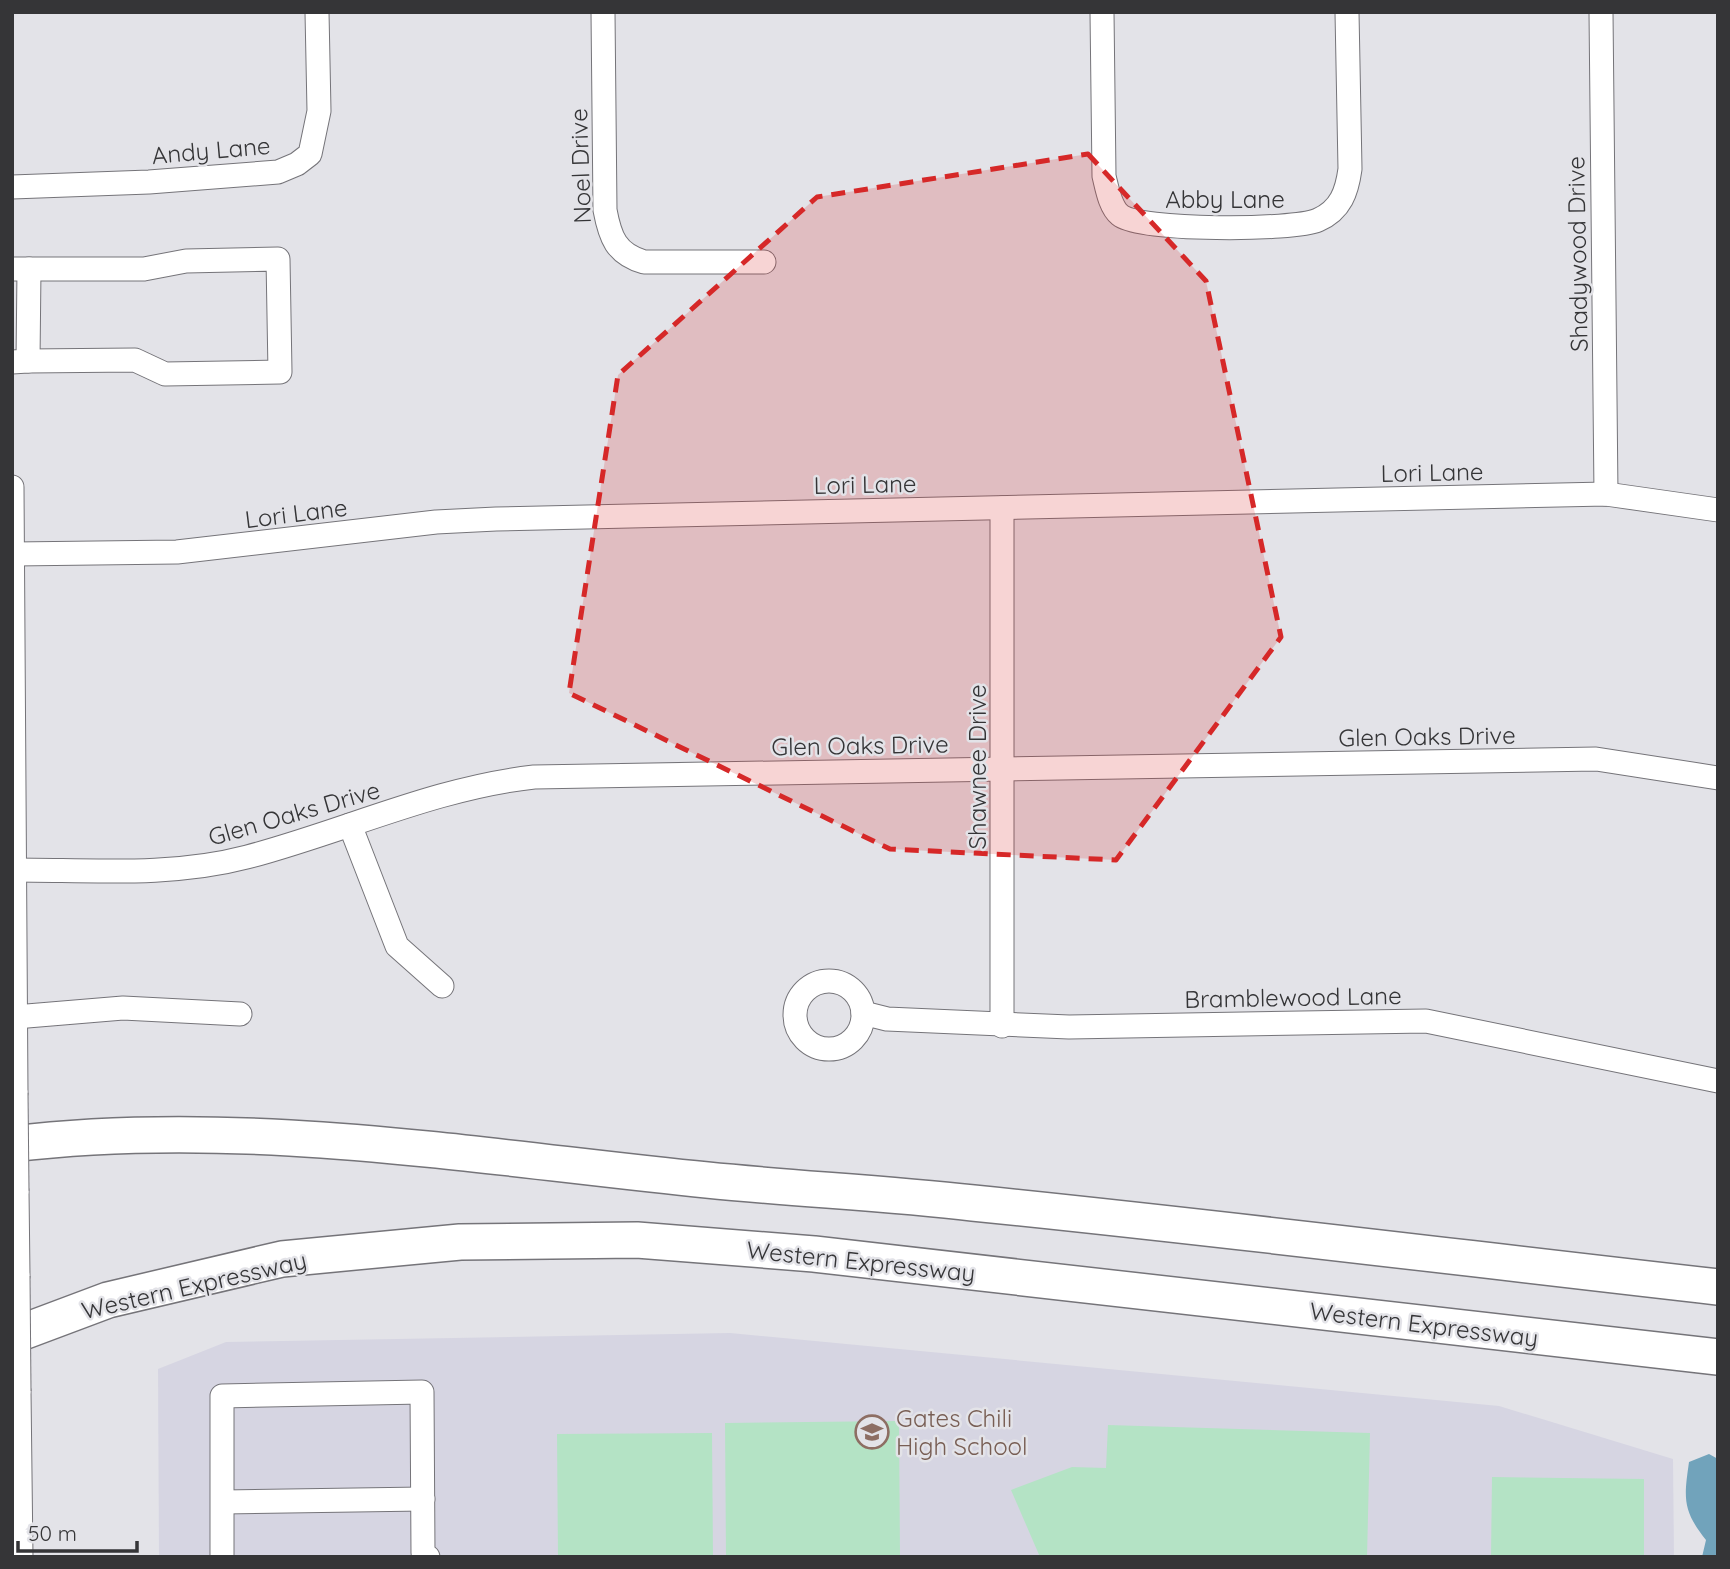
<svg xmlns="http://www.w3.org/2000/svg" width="1730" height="1569" viewBox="0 0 1730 1569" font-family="Quicksand,sans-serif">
<rect width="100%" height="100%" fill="#e3e3e8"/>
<!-- built -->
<path fill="#d6d5e2" d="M730,1333L1499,1406L1673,1459L1674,1557H159L158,1369L226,1342Z"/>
<!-- green -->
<g fill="#b4e3c5">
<path d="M899,1421L900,1557H726L725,1423Z"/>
<path d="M1108,1425L1370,1433L1367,1557H1040L1011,1490L1072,1467L1106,1468Z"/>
<path d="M712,1433L713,1557H558L557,1434Z"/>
<path d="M1492,1477L1644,1479V1557H1491Z"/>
</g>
<!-- water -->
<path fill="#71a3bb" d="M1709,1454L1718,1459V1557H1702L1706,1540C1682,1510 1684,1498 1689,1462Z"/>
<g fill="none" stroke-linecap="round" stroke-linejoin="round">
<defs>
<g id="minor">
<path d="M603,12L605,210C610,237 616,254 644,262H764"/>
<path d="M1102,12L1104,176C1107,188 1110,207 1120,215C1139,231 1293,231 1318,220C1341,210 1347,191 1350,169L1347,12"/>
<path d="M1601,12L1606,494"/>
<path d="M12,187L149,182L278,172L297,164L310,154L319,111L317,12"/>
<path d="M12,269H29L28,361L12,362"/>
<path d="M28,361L135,360L165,374L280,372L278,259L186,261L144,269H29"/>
<path d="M12,487L16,1093"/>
<path d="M1002,508V1026"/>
<path d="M14,554L177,552L436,522L496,519L1606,494L1718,510"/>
<path d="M350,825L397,946L442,986"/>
<path d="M14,870C91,870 171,877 247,857C343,832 434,788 534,777L1596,759L1718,778"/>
<circle cx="829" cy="1015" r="34"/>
<path d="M863,1013L887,1019L1069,1027L1426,1021L1718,1081"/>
<path d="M15,1017L123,1008L240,1014"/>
<path d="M17,1191L18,1276"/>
<path d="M19,1391L21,1557"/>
<path d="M223,1502L423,1499"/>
<path d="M222,1557V1396L422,1392L423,1553L428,1557"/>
</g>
<g id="highway">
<path d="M12,1144C243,1116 478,1157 707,1180C796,1189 885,1193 973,1203C1222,1228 1470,1259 1718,1287"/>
<path d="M12,1336L108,1300L282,1259L460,1242L637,1240L814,1254L1718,1357"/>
</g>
</defs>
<!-- minor casing -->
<use href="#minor" stroke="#757479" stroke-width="25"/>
<!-- highway casing -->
<use href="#highway" stroke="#757479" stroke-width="38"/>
<!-- minor -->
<use href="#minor" stroke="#fff" stroke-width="23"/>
<!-- highway -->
<use href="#highway" stroke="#fff" stroke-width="35"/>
<defs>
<g id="minor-bridge">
<path d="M16,1093L17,1191"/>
<path d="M18,1276L19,1391"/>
</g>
</defs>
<!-- minor-bridge casing -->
<use href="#minor-bridge" stroke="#757479" stroke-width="25" stroke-linecap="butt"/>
<!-- minor-bridge -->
<use href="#minor-bridge" stroke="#fff" stroke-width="23"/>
</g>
<!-- marked area -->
<path fill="#d62828" fill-opacity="0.2" stroke="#d62828" stroke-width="5" stroke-dasharray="14 9" stroke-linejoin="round" d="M1088,154L1206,281L1281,637L1116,860L890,849L569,693L618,375L817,197Z"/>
<!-- icons -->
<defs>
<symbol id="school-ring" viewBox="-11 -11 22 22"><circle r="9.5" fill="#e3e3e8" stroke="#8d6e63" stroke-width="1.5"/><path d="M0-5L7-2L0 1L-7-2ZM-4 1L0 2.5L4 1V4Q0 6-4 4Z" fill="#8d6e63"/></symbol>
</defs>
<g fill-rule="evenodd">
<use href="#school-ring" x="853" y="1413" width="38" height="38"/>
</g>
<g text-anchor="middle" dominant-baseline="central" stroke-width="5" stroke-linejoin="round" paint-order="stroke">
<!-- street labels -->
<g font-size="24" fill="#353537" stroke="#e3e3e8">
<text transform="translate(211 150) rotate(-5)">Andy Lane</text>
<text transform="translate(580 166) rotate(-92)">Noel Drive</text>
<text x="1225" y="199">Abby Lane</text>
<text transform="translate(1577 254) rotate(-91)">Shadywood Drive</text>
<text transform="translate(1432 472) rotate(-1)">Lori Lane</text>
<text transform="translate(865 484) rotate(-1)">Lori Lane</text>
<text transform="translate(296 513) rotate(-7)">Lori Lane</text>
<text transform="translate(1427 736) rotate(-1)">Glen Oaks Drive</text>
<text transform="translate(860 745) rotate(-1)">Glen Oaks Drive</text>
<text transform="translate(977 767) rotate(-90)">Shawnee Drive</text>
<text transform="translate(294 813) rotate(-16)">Glen Oaks Drive</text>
<text transform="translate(1293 997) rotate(-1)">Bramblewood Lane</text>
<text transform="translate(861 1261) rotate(6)">Western Expressway</text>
<text transform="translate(194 1285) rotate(-13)">Western Expressway</text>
<text transform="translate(1424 1324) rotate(7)">Western Expressway</text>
</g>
<!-- education labels -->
<g font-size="24" fill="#785e54" stroke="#e3e3e8" text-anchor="start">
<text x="896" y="1418">Gates Chili<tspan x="896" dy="28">High School</tspan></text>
</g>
</g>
<!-- border -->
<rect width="1730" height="1569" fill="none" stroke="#353537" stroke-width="28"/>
<!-- scale -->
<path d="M18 1541v10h119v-10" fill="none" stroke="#353537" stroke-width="3.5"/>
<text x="28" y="1541" font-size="21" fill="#353537" stroke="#e3e3e8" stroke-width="5" paint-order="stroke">50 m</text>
</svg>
